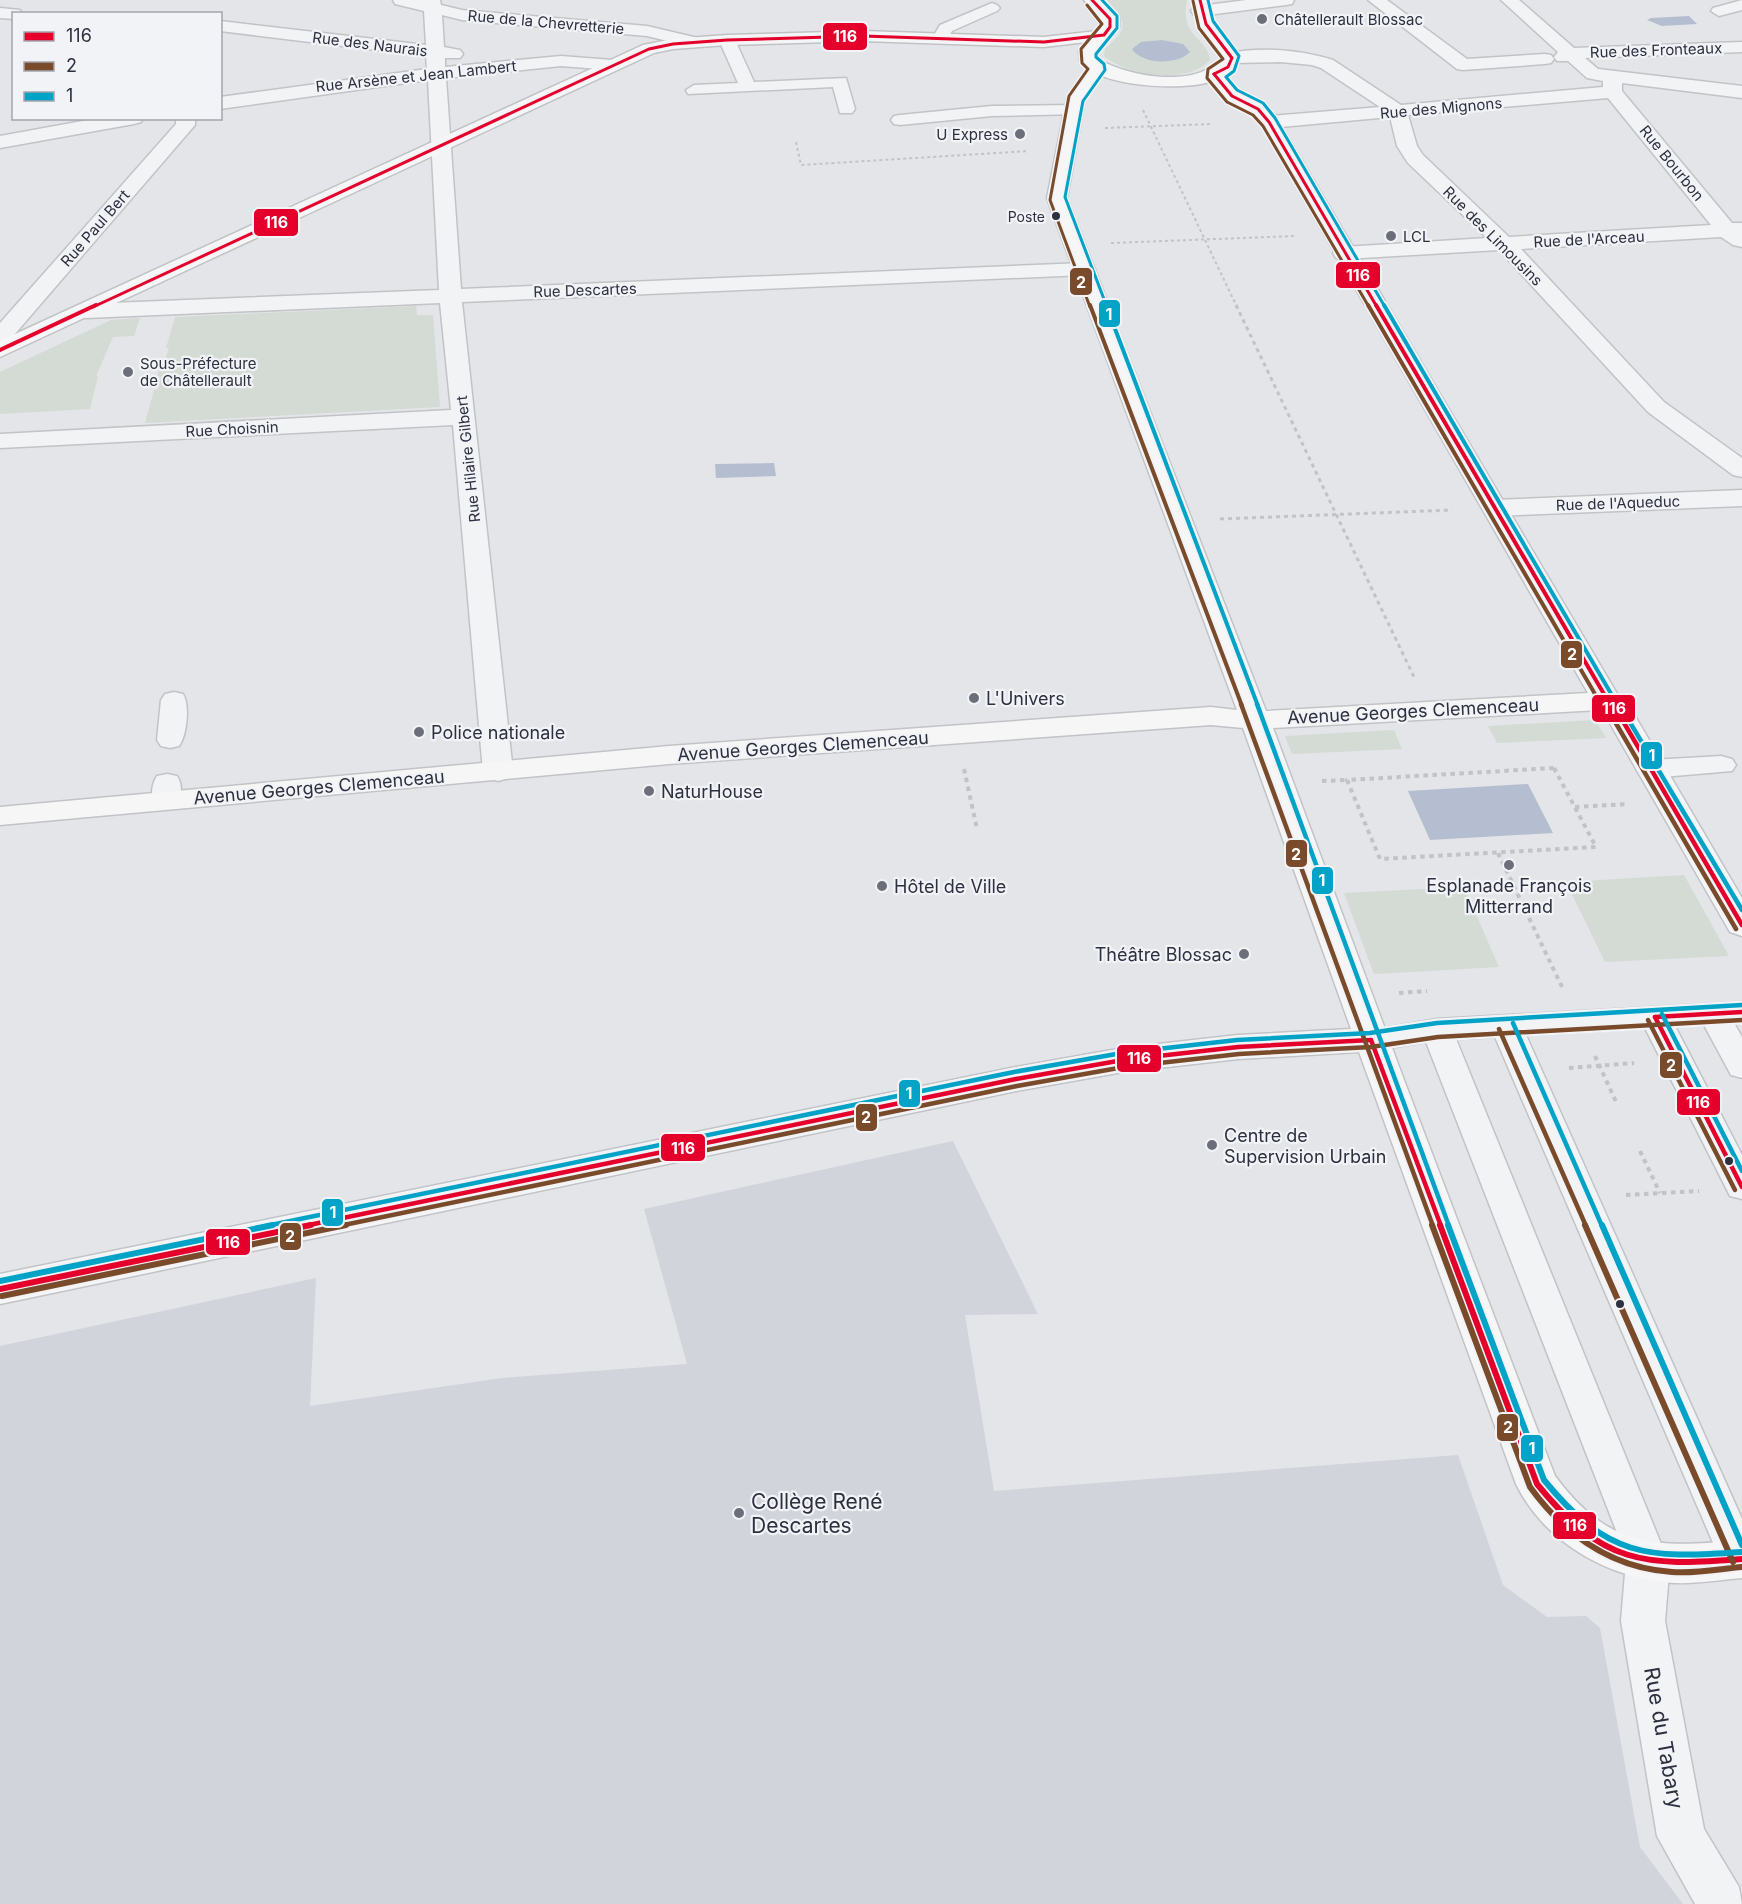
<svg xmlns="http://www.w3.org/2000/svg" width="1742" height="1904" viewBox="0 0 1742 1904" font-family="Inter,sans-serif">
<rect width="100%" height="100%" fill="#e3e5e8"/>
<!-- built -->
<path fill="#d2d4db" d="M953,1141L1038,1314L965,1315L994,1491L1458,1455L1503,1585L1547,1617L1586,1616L1600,1628L1640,1847L1683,1904H0V1346L316,1278L310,1406L502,1378L687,1364L644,1209Z"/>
<!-- green -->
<g fill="#d3dbd4">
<path d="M1107,0H1187C1179,37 1208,38 1210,60C1188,85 1128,76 1104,56L1105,49C1130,28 1126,22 1107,0Z"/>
<path d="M416,306L417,315H433L440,407L145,423L154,390L158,389L161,377L157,376L162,361L165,360L169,348H166L175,317Z"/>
<path d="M140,318L134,336L113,337L96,376H98L90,409L0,414V372L111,320Z"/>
<path d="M1595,720L1606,738L1497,743L1488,726Z"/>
<path d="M1394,730L1402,749L1292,754L1285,736Z"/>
<path d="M1684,875L1729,956L1605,962L1566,882Z"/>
<path d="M1464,887L1499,967L1374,974L1344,893Z"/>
</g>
<!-- water -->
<g fill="#b5bed0">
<path d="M1689,16L1697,24L1662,26L1647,20L1651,18Z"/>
<path d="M1162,40L1183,44L1190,52C1178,65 1142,65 1132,49L1141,42Z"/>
<path d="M774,463L776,476L716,478L715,464Z"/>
<path d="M1528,784L1553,833L1430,840L1408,791Z"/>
</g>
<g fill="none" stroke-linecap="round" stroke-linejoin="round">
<defs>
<g id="lane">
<path d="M1742,0V10L1719,16L1711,11L1713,8Z"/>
<path d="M992,3L997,5L1000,8L997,11L952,31L947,40H935L933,37L940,25Z"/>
<path d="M727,35L735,40L754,82L846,78L855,109L852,113H840L833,87L688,94L686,90L694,85L738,83L719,40Z"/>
<path d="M1074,105L1080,106L1083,110L1080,114L992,116L900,125L894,124L891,120L894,116L900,115L992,106Z"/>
<path d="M174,692L183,694C190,705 187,735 179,746L170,748L161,746L157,740L161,700L165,694Z"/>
<path d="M167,774L177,776C183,785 182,798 176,807L166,809L156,807C150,798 151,785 157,776Z"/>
<path d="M1742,1002V1022L1734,1023L1742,1037V1078L1731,1075L1704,1025L1675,1026L1742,1155V1199L1730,1196L1645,1028L1526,1035L1742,1519V1575L1740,1576L1726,1571L1720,1559L1495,1037L1456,1039L1668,1561L1662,1573L1648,1578L1634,1573L1628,1561L1426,1042L1371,1051L1360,1048L1355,1040L1360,1032L1437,1019Z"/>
</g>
<g id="street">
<path d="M393,0H440L441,5L462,10L647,26L698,38L701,42L698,46L692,47L647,36L462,20L442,15L444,47L460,50L463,54L460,58H445V67L561,56L612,60L618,61L621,65L618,69L612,70L561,66L446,78L461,289L1084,263L1092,264L1095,269L1092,274L1084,275L462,302L513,772L509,778L498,781L487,778L483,772L453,425L0,448V434L451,410L440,303L86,318L78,316L75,311L78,306L86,304L439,290L428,80L220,109V97L427,69L426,56L220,31V21L426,45L424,11L395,4Z"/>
<path d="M1246,0H1294L1292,4L1286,5L1200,16L1194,15L1191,11L1194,7L1200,6Z"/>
<path d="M1368,0H1387L1467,59L1545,54L1551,55L1554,59L1551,63L1545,64L1463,70L1457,69Z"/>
<path d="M1501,0H1519L1574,48L1742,42V52L1585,58L1598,69L1742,86V98L1622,83V91L1732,223H1742V247L1733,245L1721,237L1521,249L1664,402L1742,458V477L1733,475L1648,412L1499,250L1344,259L1336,258L1333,253L1336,248L1344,247L1487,238L1408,163L1397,146L1390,117L1269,128L1262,126L1259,122L1262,118L1269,116L1380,107L1321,68L1312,65L1280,62L1232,63L1226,62L1223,58L1226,54C1259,46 1301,50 1333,60L1401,105L1603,87V81L1587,78L1568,61H1557L1554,57L1558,52ZM1608,98L1711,225L1509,237L1423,155L1417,146L1408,115Z"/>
<path d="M0,8L20,10L22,14H14V19L0,18Z"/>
<path d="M99,118H143L141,122L134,124L0,148V136Z"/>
<path d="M176,118H195V125L8,342L0,344V323L176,124Z"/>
<path d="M1742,490V506L1495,516L1486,513L1482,508L1486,503L1495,500Z"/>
<path d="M1721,756L1732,759L1736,765L1732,771L1651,778L1640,775L1636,769L1640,763L1651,760Z"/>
<path d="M1648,1542L1663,1548L1670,1561L1665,1621L1704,1829L1739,1887L1742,1904H1695L1657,1836L1621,1621L1626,1561L1633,1548Z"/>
</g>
<path id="secondary" d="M1098,63L1104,64L1107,68L1085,98L1067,198L1266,711L1588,693L1261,124L1251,113L1225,100L1205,74L1208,70H1220L1239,92L1265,105L1279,122L1619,697L1635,716L1742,898V936L1730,932L1726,925L1608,720L1599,710L1273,728L1404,1080L1555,1476C1610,1550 1657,1548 1742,1540V1578C1719,1580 1696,1584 1673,1583C1608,1578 1545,1543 1516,1484L1359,1052L1238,1059L1123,1072L1016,1091L0,1304V1274L1016,1067L1123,1048L1238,1035L1351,1029L1243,728L1211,725L669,764L0,825V807L669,746L1211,707L1237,710L1047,198L1067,98L1092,64Z"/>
<path id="primary" d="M1084,0H1101L1119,19V27L1097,52L1098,59C1129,77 1196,89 1222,58L1197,24L1192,0H1208L1215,24L1241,58C1233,69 1226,76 1213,81C1185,91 1098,88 1080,61L1079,51L1086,42L1044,47L863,41L727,45L673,49L654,53L0,357V341L643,45L673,39L727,35L863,31L1044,37L1097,31L1101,26V20Z"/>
</defs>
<!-- lane casing -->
<use href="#lane" stroke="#c2c3c6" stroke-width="3"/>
<!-- street casing -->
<use href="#street" stroke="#c2c3c6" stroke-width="3"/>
<!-- secondary casing -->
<use href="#secondary" stroke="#c2c3c6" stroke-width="3"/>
<!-- primary casing -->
<use href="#primary" stroke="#c0c2c5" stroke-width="3"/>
<!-- path-far2 -->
<g stroke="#c2c3c8" stroke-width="2" stroke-dasharray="3 3" stroke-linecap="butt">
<path d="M1143,110L1237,307"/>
<path d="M1105,128L1212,124"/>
<path d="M796,142L801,165L1029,151"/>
<path d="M1111,243L1295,236"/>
</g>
<!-- path-far1 -->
<g stroke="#c2c3c8" stroke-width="3" stroke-dasharray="4 4" stroke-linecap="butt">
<path d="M1236,305L1414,677"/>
<path d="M1220,519L1452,510"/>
</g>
<!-- path -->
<g stroke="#c2c3c8" stroke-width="4" stroke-dasharray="4.5 4.5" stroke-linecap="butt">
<path d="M1554,768L1596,847L1380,859L1347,780Z"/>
<path d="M964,769L977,829"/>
<path d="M1322,781L1347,780"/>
<path d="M1575,807L1627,804"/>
<path d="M1498,853L1562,987"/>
<path d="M1399,993L1427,991"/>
<path d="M1595,1056L1617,1104"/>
<path d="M1569,1068L1634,1063"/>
<path d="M1640,1151L1660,1193"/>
<path d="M1626,1195L1699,1191"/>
</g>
<!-- lane -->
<use href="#lane" fill="#f2f3f5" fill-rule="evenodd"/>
<!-- street -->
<use href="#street" fill="#f2f3f5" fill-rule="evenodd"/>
<!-- secondary -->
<use href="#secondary" fill="#f6f6f7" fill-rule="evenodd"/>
<!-- primary -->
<use href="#primary" fill="#f6f6f7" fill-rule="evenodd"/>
<defs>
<g id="bus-1-far3">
<path d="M1200,0L1206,24L1232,58L1228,67L1214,74"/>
<path d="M1214,74L1232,96L1258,109L1269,122L1377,307"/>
<path d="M93,307L649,49L673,44L727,40L863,36L1044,42L1104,35L1110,27V19L1092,0"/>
</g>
<g id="bus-1-far2">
<path d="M1376,305L1611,706"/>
<path d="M0,350L96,305"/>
</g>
<g id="bus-1-far1">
<path d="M1610,704L1620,716L1742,925"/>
<path d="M1655,1017L1742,1187"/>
<path d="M1655,1017L1742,1012"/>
<path d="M1371,1040L1441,1226"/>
<path d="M304,1226L1016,1079L1123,1060L1238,1047L1371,1040"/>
</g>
<g id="bus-1">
<path d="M1440,1225L1537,1484C1602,1564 1643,1567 1742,1559"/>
<path d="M0,1289L311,1225"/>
</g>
<g id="bus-2-far3">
<path d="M1193,1L1199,28L1223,59L1208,69L1207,78L1227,102L1253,115L1263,126L1369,307"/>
<path d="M1087,5L1102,24L1081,49L1082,63L1088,69L1069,96L1050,200L1090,307"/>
</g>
<g id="bus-2-far2">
<path d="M1090,305L1242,706"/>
<path d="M1368,305L1602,706"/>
</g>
<g id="bus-2-far1">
<path d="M1241,704L1433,1226"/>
<path d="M1601,704L1614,720L1736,929"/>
<path d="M1648,1020L1735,1190"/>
<path d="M1499,1029L1586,1226"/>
<path d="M339,1226L1017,1086L1124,1067L1239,1054L1371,1047L1438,1037L1742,1020"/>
</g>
<g id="bus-2">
<path d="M1432,1225L1530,1487C1565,1535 1612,1568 1672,1572C1696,1574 1719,1569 1742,1567"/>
<path d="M1585,1225L1733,1562"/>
<path d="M2,1296L346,1225"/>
</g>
<g id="bus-3-far3">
<path d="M1102,0L1117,16V28L1096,54V57L1104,64L1105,70L1083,101L1065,197L1107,307"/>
<path d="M1208,0L1213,21L1239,56L1234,71L1226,77L1237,90L1263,103L1275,118L1385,307"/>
</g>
<g id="bus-3-far2">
<path d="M1106,305L1258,706"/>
<path d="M1384,305L1613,697L1621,706"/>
</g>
<g id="bus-3-far1">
<path d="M1257,704L1449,1226"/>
<path d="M1619,704L1742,910"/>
<path d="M1662,1014L1742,1171"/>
<path d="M1513,1023L1602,1226"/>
<path d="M266,1226L1014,1072L1122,1053L1237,1040L1370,1033L1437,1023L1742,1005"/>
</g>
<g id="bus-3">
<path d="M1448,1225L1544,1480C1607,1557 1646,1559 1741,1552"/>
<path d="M1602,1225L1742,1545"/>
<path d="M0,1281L273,1225"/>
</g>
</defs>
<!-- bus-1-far3 casing -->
<use href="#bus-1-far3" stroke="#f2f3f7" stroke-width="6"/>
<!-- bus-1-far2 casing -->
<use href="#bus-1-far2" stroke="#f2f3f7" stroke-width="8"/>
<!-- bus-1-far1 casing -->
<use href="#bus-1-far1" stroke="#f2f3f7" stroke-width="9"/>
<!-- bus-1 casing -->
<use href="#bus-1" stroke="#f2f3f7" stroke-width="10"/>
<!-- bus-2-far3 casing -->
<use href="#bus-2-far3" stroke="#f2f3f7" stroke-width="6"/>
<!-- bus-2-far2 casing -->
<use href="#bus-2-far2" stroke="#f2f3f7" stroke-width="8"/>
<!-- bus-2-far1 casing -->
<use href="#bus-2-far1" stroke="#f2f3f7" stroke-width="9"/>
<!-- bus-2 casing -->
<use href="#bus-2" stroke="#f2f3f7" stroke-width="10"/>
<!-- bus-3-far3 casing -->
<use href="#bus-3-far3" stroke="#f2f3f7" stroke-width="6"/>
<!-- bus-3-far2 casing -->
<use href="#bus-3-far2" stroke="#f2f3f7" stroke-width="8"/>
<!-- bus-3-far1 casing -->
<use href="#bus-3-far1" stroke="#f2f3f7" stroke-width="9"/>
<!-- bus-3 casing -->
<use href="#bus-3" stroke="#f2f3f7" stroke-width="10"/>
<!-- bus-1-far3 -->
<use href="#bus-1-far3" stroke="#e4002b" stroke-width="3"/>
<!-- bus-1-far2 -->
<use href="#bus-1-far2" stroke="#e4002b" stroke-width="4"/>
<!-- bus-1-far1 -->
<use href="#bus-1-far1" stroke="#e4002b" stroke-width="4.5"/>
<!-- bus-1 -->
<use href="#bus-1" stroke="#e4002b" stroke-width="6"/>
<!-- bus-2-far3 -->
<use href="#bus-2-far3" stroke="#7a4b2a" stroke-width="3"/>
<!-- bus-2-far2 -->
<use href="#bus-2-far2" stroke="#7a4b2a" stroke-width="4"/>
<!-- bus-2-far1 -->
<use href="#bus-2-far1" stroke="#7a4b2a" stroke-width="4.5"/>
<!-- bus-2 -->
<use href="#bus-2" stroke="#7a4b2a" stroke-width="6"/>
<!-- bus-3-far3 -->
<use href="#bus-3-far3" stroke="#02a3c7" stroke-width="3"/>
<!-- bus-3-far2 -->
<use href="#bus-3-far2" stroke="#02a3c7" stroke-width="4"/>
<!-- bus-3-far1 -->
<use href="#bus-3-far1" stroke="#02a3c7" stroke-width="4.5"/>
<!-- bus-3 -->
<use href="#bus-3" stroke="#02a3c7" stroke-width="6"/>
</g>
<!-- markers -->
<g fill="#6c6f7a" stroke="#f2f3f7" stroke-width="2">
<circle cx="1262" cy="19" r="6"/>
<circle cx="1020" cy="134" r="6"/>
<circle cx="1391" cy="236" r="6"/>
<circle cx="128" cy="372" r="6"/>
<circle cx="974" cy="698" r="6"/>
<circle cx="419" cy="732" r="6"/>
<circle cx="649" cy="791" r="6"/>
<circle cx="1509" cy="865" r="6"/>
<circle cx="882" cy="886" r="6"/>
<circle cx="1244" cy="954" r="6"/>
<circle cx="1212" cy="1145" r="6"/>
<circle cx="739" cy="1513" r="6"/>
</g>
<g fill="#2c303f" stroke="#f2f3f7" stroke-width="2">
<circle cx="1056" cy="216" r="5"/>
<circle cx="1729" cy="1161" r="5"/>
<circle cx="1620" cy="1304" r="5"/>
</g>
<g text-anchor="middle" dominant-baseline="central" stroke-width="4.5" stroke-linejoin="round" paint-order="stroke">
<!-- far-bus labels -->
<g font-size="14" fill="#2c303f" stroke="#f2f3f7" text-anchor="end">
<text x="1045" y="216">Poste</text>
</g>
<!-- far-poi labels -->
<g font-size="15" fill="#2c303f" stroke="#f2f3f7" text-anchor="start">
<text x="1274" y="19">Châtellerault Blossac</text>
<text x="1008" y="134" text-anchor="end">U Express</text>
<text x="1403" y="236">LCL</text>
<text x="140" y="363">Sous-Préfecture<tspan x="140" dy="17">de Châtellerault</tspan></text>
</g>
<!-- far-street labels -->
<g font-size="15" fill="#2c303f" stroke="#f2f3f7">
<text transform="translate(546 22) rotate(5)">Rue de la Chevretterie</text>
<text transform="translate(370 44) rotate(7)">Rue des Naurais</text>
<text transform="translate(1656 50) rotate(-2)">Rue des Fronteaux</text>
<text transform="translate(416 76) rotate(-6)">Rue Arsène et Jean Lambert</text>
<text transform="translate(1441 108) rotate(-5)">Rue des Mignons</text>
<text transform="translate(1672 163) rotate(51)">Rue Bourbon</text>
<text transform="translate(95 228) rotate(-49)">Rue Paul Bert</text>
<text transform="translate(1493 236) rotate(45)">Rue des Limousins</text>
<text transform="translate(1589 239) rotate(-3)">Rue de l'Arceau</text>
<text transform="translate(585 290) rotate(-2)">Rue Descartes</text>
<text transform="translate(232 429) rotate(-3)">Rue Choisnin</text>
<text transform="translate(468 459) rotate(-96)">Rue Hilaire Gilbert</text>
<text transform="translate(1618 503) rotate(-2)">Rue de l'Aqueduc</text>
</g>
<!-- poi labels -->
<g font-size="18" fill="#2c303f" stroke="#f2f3f7" text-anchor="start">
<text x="986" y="698">L'Univers</text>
<text x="431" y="732">Police nationale</text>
<text x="661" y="791">NaturHouse</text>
<text x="1509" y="885" text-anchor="middle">Esplanade François<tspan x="1509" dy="21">Mitterrand</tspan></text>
<text x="894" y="886">Hôtel de Ville</text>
<text x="1232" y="954" text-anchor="end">Théâtre Blossac</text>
<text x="1224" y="1135">Centre de<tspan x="1224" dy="21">Supervision Urbain</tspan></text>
</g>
<!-- street labels -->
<g font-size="18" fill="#2c303f" stroke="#f2f3f7">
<text transform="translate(1413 711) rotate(-3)">Avenue Georges Clemenceau</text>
<text transform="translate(803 746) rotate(-4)">Avenue Georges Clemenceau</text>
<text transform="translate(319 787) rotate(-5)">Avenue Georges Clemenceau</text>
</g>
<!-- near-poi labels -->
<g font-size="21" fill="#2c303f" stroke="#f2f3f7" text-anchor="start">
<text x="751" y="1501">Collège René<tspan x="751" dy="24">Descartes</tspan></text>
</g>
<!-- near-street labels -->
<g font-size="21" fill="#2c303f" stroke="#f2f3f7">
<text transform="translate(1664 1738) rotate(80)">Rue du Tabary</text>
</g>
</g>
<g stroke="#f2f3f7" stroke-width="2">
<rect x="822" y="22" width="46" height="29" rx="6" fill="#e4002b"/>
<rect x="253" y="208" width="46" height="29" rx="6" fill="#e4002b"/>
<rect x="1335" y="261" width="46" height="28" rx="6" fill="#e4002b"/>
<rect x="1069" y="267" width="24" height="29" rx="6" fill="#7a4b2a"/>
<rect x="1098" y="299" width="23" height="29" rx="6" fill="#02a3c7"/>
<rect x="1560" y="640" width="23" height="29" rx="6" fill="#7a4b2a"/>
<rect x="1591" y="694" width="45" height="29" rx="6" fill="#e4002b"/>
<rect x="1640" y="741" width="23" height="29" rx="6" fill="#02a3c7"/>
<rect x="1285" y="839" width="23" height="29" rx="6" fill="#7a4b2a"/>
<rect x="1311" y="866" width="23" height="29" rx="6" fill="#02a3c7"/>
<rect x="1116" y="1044" width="46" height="29" rx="6" fill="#e4002b"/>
<rect x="1659" y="1051" width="24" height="28" rx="6" fill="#7a4b2a"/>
<rect x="898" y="1079" width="23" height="29" rx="6" fill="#02a3c7"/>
<rect x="1676" y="1088" width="45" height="28" rx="6" fill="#e4002b"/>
<rect x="855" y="1103" width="23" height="29" rx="6" fill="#7a4b2a"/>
<rect x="660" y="1133" width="46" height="29" rx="6" fill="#e4002b"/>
<rect x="321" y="1198" width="23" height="29" rx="6" fill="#02a3c7"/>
<rect x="279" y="1222" width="23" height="29" rx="6" fill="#7a4b2a"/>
<rect x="205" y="1228" width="46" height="28" rx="6" fill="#e4002b"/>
<rect x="1496" y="1413" width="23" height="29" rx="6" fill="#7a4b2a"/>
<rect x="1520" y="1434" width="24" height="29" rx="6" fill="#02a3c7"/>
<rect x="1552" y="1511" width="45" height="29" rx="6" fill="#e4002b"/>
</g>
<g font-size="16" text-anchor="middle" font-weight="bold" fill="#fff">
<text x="845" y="42">116</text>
<text x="276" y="228">116</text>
<text x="1358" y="281">116</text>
<text x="1081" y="288">2</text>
<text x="1109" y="320">1</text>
<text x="1572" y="660">2</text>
<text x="1614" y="714">116</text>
<text x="1652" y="761">1</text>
<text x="1296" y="860">2</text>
<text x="1322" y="886">1</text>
<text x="1139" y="1064">116</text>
<text x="1671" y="1071">2</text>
<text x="909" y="1099">1</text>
<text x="1698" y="1108">116</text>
<text x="866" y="1123">2</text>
<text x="683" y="1154">116</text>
<text x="333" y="1218">1</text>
<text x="290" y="1242">2</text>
<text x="228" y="1248">116</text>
<text x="1508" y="1433">2</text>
<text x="1532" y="1454">1</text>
<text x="1575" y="1531">116</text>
</g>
<!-- legend -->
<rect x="12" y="12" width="210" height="108" fill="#f2f3f7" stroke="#a3a5ad" stroke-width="1.5"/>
<rect x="24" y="32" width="30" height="9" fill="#e4002b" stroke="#a3a5ad" stroke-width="1.5"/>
<text x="66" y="42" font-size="18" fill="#2c303f">116</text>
<rect x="24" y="62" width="30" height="9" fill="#7a4b2a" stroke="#a3a5ad" stroke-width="1.5"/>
<text x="66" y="72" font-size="18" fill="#2c303f">2</text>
<rect x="24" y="92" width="30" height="9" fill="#02a3c7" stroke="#a3a5ad" stroke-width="1.5"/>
<text x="66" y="102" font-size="18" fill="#2c303f">1</text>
</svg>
